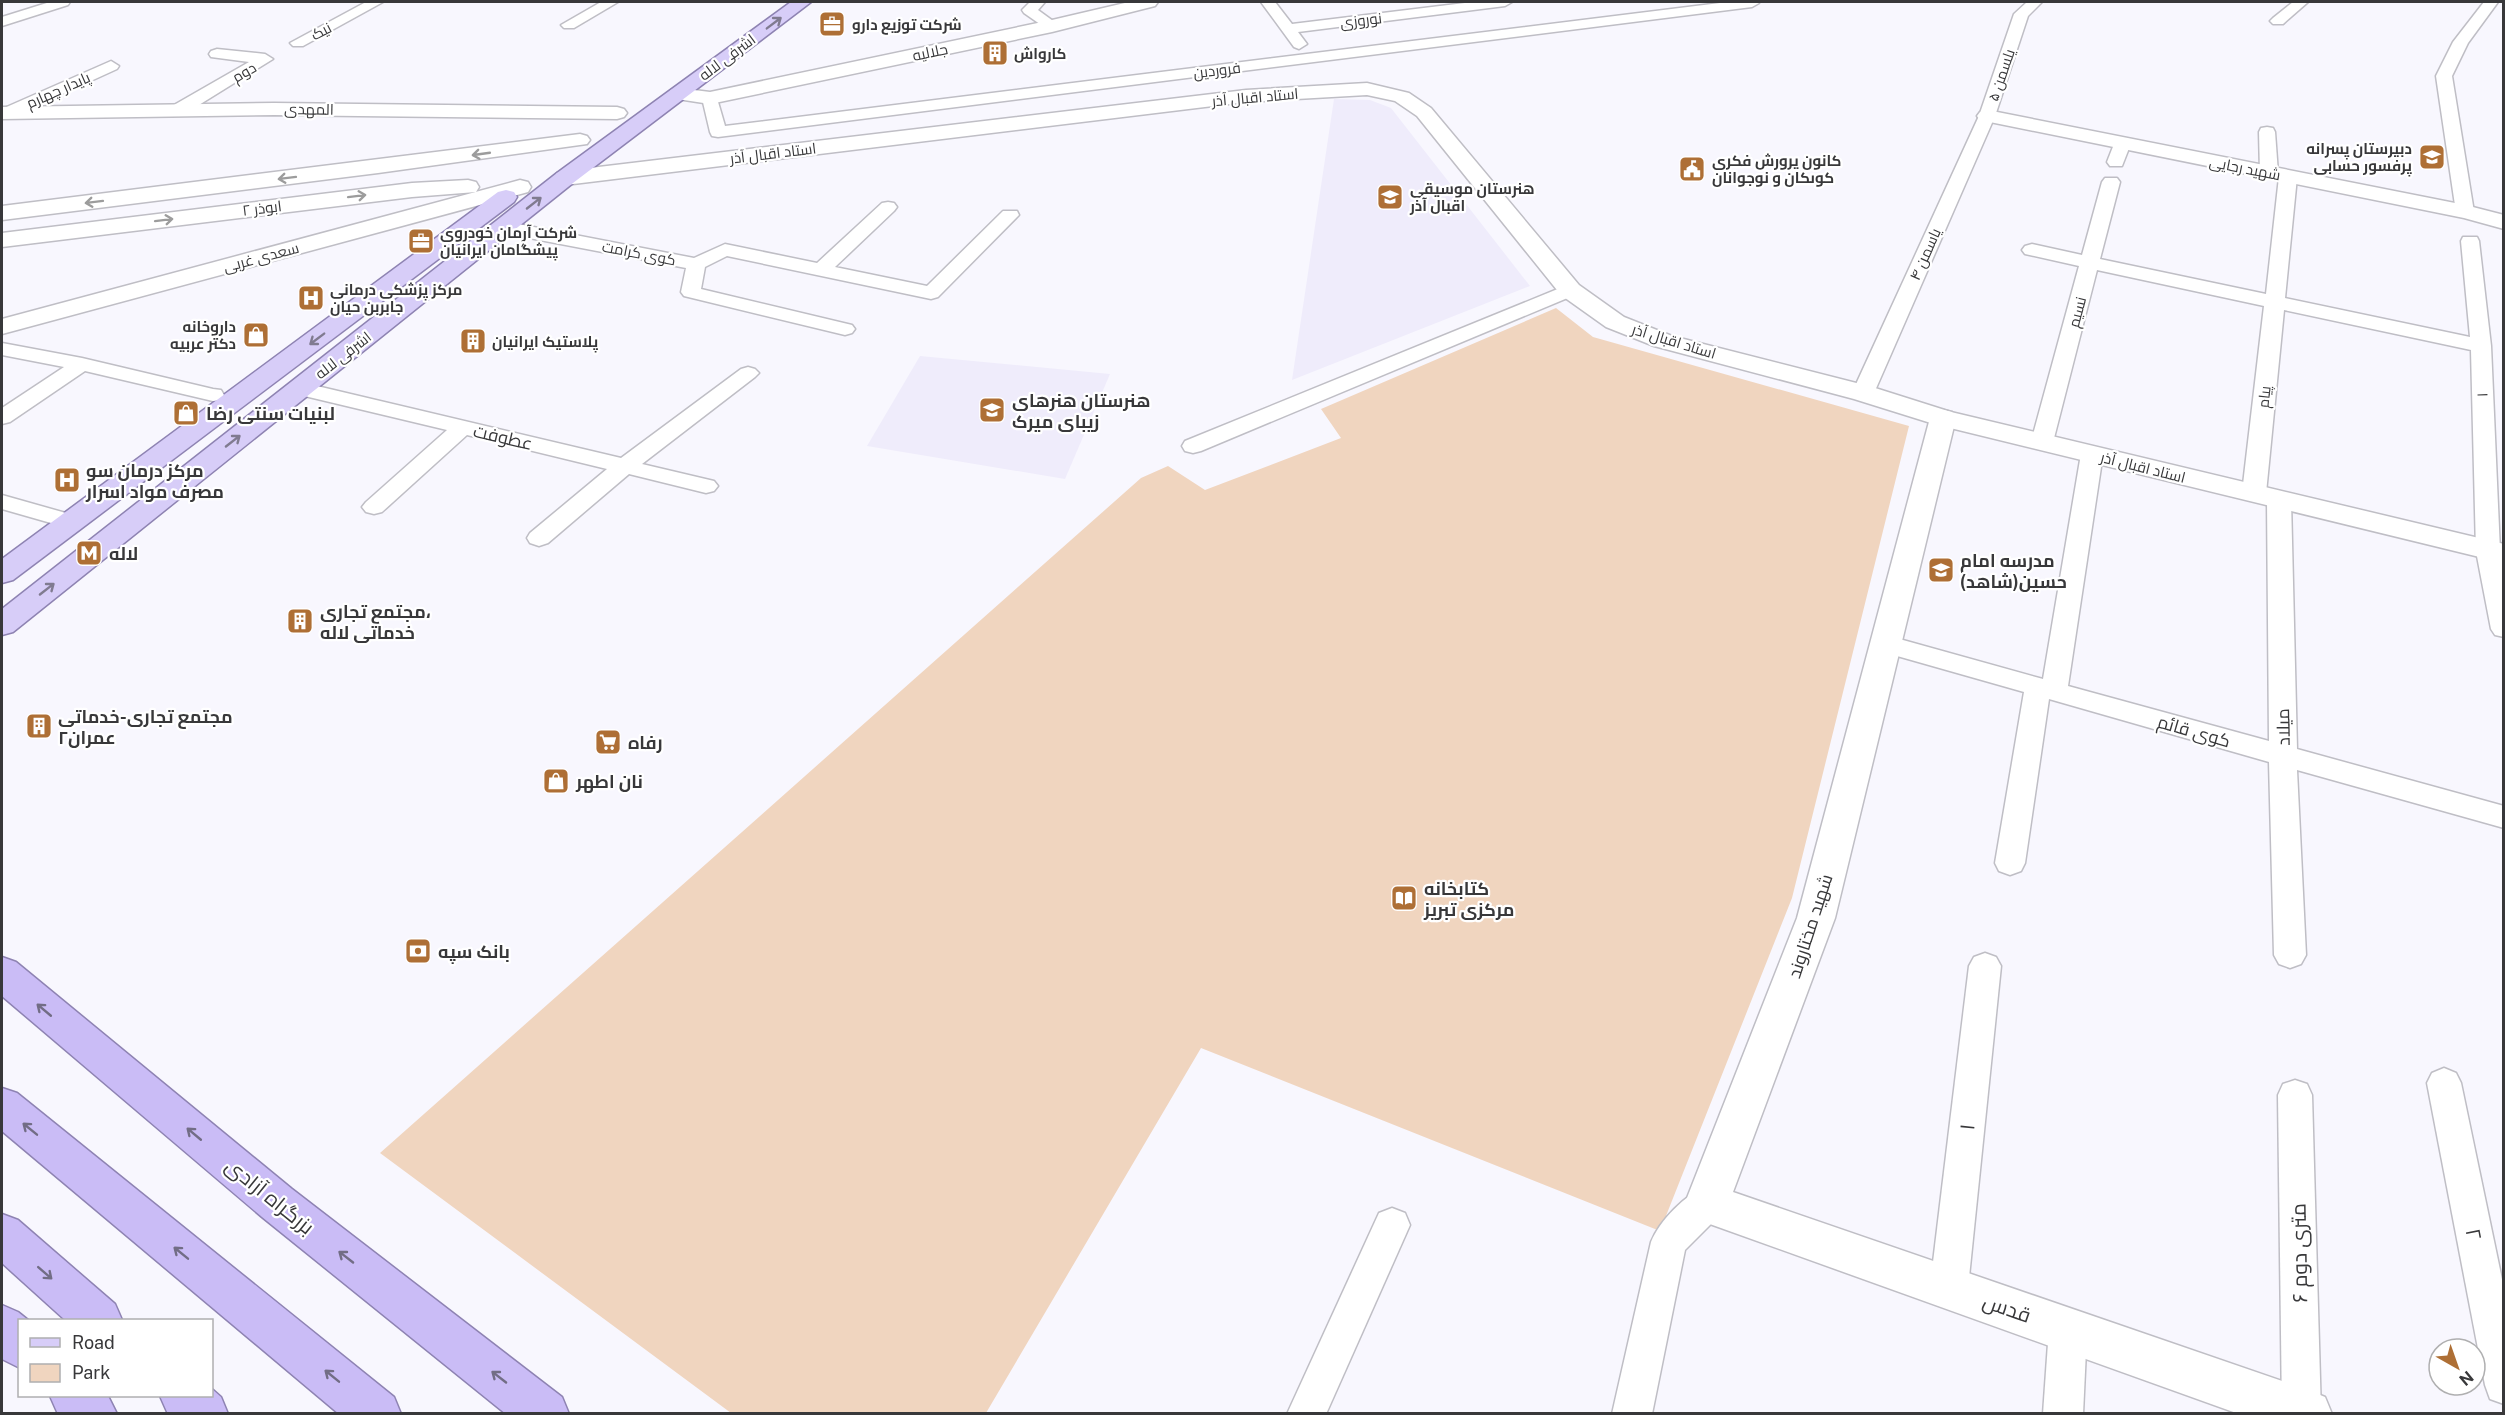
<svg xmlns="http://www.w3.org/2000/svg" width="2505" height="1415" viewBox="0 0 2505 1415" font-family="'Public Sans',Cairo,sans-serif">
<rect width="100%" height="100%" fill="#f8f7fe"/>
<!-- built -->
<g fill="#efecfb">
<path d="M1334,99L1370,100L1391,108L1530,286L1292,380Z"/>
<path d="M920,356L1110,374L1065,479L867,446Z"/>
</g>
<!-- green -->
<path fill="#f0d5bf" d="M1556,308L1593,337L1909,426L1792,898L1660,1231L1201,1048L986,1413H731L380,1153L1141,478L1168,466L1205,490L1341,438L1321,409Z"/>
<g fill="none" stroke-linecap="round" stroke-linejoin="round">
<defs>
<g id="minor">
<path d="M50,2H70L68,5L2,26V17Z"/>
<path d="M366,2H383L303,46H293L290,43Z"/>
<path d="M601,2H618L574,28H564L561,25Z"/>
<path d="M1030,2H1045L1038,10L1060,26L1057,29H1047L1024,13L1022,10Z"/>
<path d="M1261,2H1275L1292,24L1473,2H1512L1505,6L1298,32L1307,44L1299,49L1294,47Z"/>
<path d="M1728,2L1759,3L1752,7L718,137L712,136L710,132L702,98L704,95H716L725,126Z"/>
<path d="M2027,2H2042L2028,16L1995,116L1874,393L1871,398L1863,399L1855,398L1852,393L1979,116L2014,14Z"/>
<path d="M2293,2H2308L2283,24H2273L2270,21L2273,18Z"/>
<path d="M2484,2H2498L2468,43L2452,76L2474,212L2471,216H2459L2456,212L2436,76L2453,42Z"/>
<path d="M217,49L265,54L273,59L186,113H174L172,109L174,105L249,62L211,57L209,54L211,51Z"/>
<path d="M111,61L119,66L117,69L12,117H2V109Z"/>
<path d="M2267,127L2273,128L2275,132L2278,173L2275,177H2263L2260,173L2259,132L2261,128Z"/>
<path d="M2122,138L2128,139L2131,143L2122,166H2110L2107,162L2116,139Z"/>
<path d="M2288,172L2294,173L2297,177L2285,298L2470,337L2461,241L2463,237H2477L2479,241L2491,346L2500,551L2504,567V637L2495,635L2491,629L2476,551L2471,350L2284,310L2266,493L2262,498L2254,500L2246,498L2242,493L2264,306L2097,270L2053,442L2050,447L2042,449L2034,447L2031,442L2079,266L2025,254L2022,250L2025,246L2032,244L2082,255L2102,182L2105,178H2117L2120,182L2100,259L2266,294L2279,177L2282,173Z"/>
<path d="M888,202L894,203L897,207L894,211L835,267L927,286L1003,211H1017L1019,215L938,297L931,299L727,256L705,267L701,289L852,325L855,329L852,333L845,335L684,296L681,292L686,268L503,233L496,231L494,227L496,223L503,221L694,258L725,244L817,263L882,203Z"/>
<path d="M1570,284L1577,286L1580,290L1577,294L1201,451L1193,453L1185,451L1182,446L1185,441Z"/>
<path d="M2,343L82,358L213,389L221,390L224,395L221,400L213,401L85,371L10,422L2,424V408L64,367L2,355Z"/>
<path d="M748,367L755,369L759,373L755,377L642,464L714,481L718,486L714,491L706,493L629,474L548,543L539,546L530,543L527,538L530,533L607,469L467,435L382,512L374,514L366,512L362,507L366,502L447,430L292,393L289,388L292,383L300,382L621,458L741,369Z"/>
<path d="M2092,447L2100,449L2103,454L2068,686L2269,741L2267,500L2271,495L2279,493L2287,495L2291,500L2297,749L2504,806V828L2297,770L2306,955L2301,964L2290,968L2279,964L2274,955L2269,762L2049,699L2025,863L2021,871L2010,875L1999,871L1995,863L2024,692L1876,650L1872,644L1876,638L1885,635L2043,679L2081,454L2084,449Z"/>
<path d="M2,495L80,517L84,522L80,527L72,529L2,509Z"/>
<path d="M1985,953L1996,957L2001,966L1968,1287L1962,1300L1949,1305L1936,1300L1930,1287L1969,966L1974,957Z"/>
<path d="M2444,1068L2456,1073L2461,1083L2504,1289V1404L2490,1399L2485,1385L2427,1083L2432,1073Z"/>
<path d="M2295,1080L2307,1084L2312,1095L2321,1414L2282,1412L2278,1095L2283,1084Z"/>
<path d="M1707,1186L1720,1191L1725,1203L1720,1215L1685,1250L1652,1414H1612L1651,1242C1660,1220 1685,1195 1707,1186Z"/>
<path d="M1392,1208L1405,1213L1410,1225L1326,1414H1287L1379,1213Z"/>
<path d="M2068,1310L2081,1316L2087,1329L2083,1414H2043L2049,1329L2055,1316Z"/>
</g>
<g id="tertiary">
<path d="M274,103L617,107L624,109L627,113L624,117L617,119L274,115L2,119V107Z"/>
<path d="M1987,110L2465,205L2504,215V229L2464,218L1980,120L1977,116L1980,112Z"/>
<path d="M580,134L587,136L590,140L587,144L378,173L2,220V206Z"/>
<path d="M468,180L476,182L479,187L476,192L412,197L2,247V233L412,183Z"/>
<path d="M520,180L528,182L531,187L528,192L2,334V319Z"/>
<path d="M1943,410L1952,412L1956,418L1835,918L1733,1192L2308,1390L2325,1397L2332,1414H2239L1707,1223L1692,1217L1685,1203L1797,918L1930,418L1934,412Z"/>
</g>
<g id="secondary">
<path d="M1129,2H1158L1155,6L1052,32L710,104L671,98L668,94L671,90L678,88L710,92L1052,20Z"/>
<path d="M1367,83L1409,93L1431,108L1579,285L1624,317L1672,336L1872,387L1951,412L2504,544V563L1934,424L1854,399L1654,346L1606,327L1561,295L1417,116L1395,101L1367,95L1246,102L565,185L557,183L554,178L557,173L565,171L1246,90Z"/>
</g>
<g id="primary">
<path d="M791,2H811L573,183L13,632L2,635V609L557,173Z"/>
<path d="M506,190L514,192L517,197L514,202L82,528L13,580L2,583V559L498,192Z"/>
</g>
<g id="trunk">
<path d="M2,957L16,962L292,1189L562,1397L569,1414H506L262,1217L2,996Z"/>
<path d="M2,1088L17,1093L394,1397L401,1414H339L2,1131Z"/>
<path d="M2,1214L18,1220L115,1304L122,1320H65L2,1263Z"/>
<path d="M2,1305L18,1312L28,1320H20V1368L2,1359Z"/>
<path d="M212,1389L221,1397L228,1414H168L160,1396H212Z"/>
<path d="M50,1396H108L117,1414H58Z"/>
</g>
</defs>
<!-- minor casing -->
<use href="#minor" stroke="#bfbec5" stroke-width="3"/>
<!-- tertiary casing -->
<use href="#tertiary" stroke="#bfbec5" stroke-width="3"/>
<!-- secondary casing -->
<use href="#secondary" stroke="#bfbec5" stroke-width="3"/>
<!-- primary casing -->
<use href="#primary" stroke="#8e83b2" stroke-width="3"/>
<!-- trunk casing -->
<use href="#trunk" stroke="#8e83b2" stroke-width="3"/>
<!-- minor -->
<use href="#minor" fill="#fff" fill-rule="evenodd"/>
<!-- tertiary -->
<use href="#tertiary" fill="#fff" fill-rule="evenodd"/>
<!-- secondary -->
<use href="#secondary" fill="#fff" fill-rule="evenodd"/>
<!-- primary -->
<use href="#primary" fill="#d7cdf8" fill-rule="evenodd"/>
<!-- trunk -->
<use href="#trunk" fill="#cabcf6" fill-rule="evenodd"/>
</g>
<!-- one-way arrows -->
<defs><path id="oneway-shaft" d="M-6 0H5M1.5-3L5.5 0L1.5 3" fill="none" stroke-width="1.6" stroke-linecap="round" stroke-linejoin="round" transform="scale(1.5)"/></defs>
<g stroke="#807b90">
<use href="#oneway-shaft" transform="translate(774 23) rotate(-37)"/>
<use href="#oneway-shaft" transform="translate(534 203) rotate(-38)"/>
<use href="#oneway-shaft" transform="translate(317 339) rotate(143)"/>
<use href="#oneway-shaft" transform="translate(233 441) rotate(-38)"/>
<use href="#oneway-shaft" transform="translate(47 589) rotate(-38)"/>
</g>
<g stroke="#9c9c9c">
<use href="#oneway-shaft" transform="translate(481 154) rotate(172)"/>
<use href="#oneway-shaft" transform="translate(287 178) rotate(173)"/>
<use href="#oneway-shaft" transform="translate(357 196) rotate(-7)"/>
<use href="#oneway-shaft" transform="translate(94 202) rotate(173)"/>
<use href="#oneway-shaft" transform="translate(164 220) rotate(-7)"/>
</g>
<g stroke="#726d85">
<use href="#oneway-shaft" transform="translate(44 1010) rotate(-140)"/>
<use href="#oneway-shaft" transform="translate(30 1129) rotate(-141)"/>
<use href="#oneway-shaft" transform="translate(194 1134) rotate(-140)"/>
<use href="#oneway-shaft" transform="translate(181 1253) rotate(-141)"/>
<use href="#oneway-shaft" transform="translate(346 1257) rotate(-142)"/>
<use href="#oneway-shaft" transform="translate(45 1273) rotate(41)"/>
<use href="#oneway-shaft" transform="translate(332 1376) rotate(-141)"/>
<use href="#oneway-shaft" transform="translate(499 1377) rotate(-142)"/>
</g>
<!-- icons -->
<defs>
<symbol id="office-square" viewBox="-11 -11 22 22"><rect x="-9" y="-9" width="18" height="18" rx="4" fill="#ae6f35" stroke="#fff"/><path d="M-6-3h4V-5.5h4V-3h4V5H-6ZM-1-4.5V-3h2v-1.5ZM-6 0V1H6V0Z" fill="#fff"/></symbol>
<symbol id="building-square" viewBox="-11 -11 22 22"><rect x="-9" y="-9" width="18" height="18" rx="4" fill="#ae6f35" stroke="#fff"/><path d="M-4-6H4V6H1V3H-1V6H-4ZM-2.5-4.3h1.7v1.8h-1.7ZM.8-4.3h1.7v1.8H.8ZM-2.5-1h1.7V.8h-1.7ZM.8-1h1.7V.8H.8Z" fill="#fff"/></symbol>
<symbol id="school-square" viewBox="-11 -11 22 22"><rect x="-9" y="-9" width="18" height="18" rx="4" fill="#ae6f35" stroke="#fff"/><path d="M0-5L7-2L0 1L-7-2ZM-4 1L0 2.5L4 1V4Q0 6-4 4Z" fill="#fff"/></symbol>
<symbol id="civic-square" viewBox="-11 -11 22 22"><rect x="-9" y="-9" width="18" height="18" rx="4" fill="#ae6f35" stroke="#fff"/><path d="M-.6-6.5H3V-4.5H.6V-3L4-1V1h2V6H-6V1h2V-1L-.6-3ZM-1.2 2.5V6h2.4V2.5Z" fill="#fff"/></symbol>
<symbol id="university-square" viewBox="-11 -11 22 22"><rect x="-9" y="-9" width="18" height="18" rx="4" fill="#ae6f35" stroke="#fff"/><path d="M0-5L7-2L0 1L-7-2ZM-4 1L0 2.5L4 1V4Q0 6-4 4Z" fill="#fff"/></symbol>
<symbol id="hospital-square" viewBox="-11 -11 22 22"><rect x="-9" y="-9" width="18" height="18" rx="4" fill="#ae6f35" stroke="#fff"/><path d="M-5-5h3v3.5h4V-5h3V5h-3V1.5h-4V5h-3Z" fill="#fff"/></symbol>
<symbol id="shop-square" viewBox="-11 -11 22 22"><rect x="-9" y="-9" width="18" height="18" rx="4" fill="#ae6f35" stroke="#fff"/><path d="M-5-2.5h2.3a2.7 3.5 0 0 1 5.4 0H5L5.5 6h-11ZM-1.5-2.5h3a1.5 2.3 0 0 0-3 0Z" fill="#fff"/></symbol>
<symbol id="metro-square" viewBox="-11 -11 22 22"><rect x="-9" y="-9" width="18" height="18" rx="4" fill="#ae6f35" stroke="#fff"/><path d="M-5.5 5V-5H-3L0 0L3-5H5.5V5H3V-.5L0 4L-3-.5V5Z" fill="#fff"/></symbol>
<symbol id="supermarket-square" viewBox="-11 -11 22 22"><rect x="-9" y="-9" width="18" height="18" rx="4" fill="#ae6f35" stroke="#fff"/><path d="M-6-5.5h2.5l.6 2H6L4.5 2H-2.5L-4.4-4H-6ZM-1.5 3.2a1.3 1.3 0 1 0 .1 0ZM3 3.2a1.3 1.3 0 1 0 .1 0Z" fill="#fff"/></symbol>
<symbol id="library-square" viewBox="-11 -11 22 22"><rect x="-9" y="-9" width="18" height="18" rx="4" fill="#ae6f35" stroke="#fff"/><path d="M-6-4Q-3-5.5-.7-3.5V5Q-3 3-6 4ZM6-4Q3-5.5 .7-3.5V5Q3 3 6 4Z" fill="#fff"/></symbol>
<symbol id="bank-square" viewBox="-11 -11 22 22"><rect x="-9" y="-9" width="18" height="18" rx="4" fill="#ae6f35" stroke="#fff"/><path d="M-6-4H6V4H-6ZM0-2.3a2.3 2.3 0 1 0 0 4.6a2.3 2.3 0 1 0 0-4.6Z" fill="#fff"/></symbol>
</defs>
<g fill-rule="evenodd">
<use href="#office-square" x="817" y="9" width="30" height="30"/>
<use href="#building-square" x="980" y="38" width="30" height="30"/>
<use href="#school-square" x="2417" y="142" width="30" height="30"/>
<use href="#civic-square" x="1677" y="154" width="30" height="30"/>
<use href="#university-square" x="1375" y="182" width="30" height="30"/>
<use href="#office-square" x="406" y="226" width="30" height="30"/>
<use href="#hospital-square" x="296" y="283" width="30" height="30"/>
<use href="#shop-square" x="241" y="320" width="30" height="30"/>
<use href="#building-square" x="458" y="326" width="30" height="30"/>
<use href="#school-square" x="977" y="395" width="30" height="30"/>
<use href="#shop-square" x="171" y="398" width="30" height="30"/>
<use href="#hospital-square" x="52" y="465" width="30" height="30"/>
<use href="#metro-square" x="74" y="538" width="30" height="30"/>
<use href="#school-square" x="1926" y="555" width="30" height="30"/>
<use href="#building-square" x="285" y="606" width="30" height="30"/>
<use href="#building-square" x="24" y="711" width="30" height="30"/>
<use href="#supermarket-square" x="593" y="727" width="30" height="30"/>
<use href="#shop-square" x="541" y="766" width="30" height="30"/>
<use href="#library-square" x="1389" y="883" width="30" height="30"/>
<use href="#bank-square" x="403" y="936" width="30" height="30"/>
</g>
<g text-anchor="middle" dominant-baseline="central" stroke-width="4.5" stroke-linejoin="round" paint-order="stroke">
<!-- far-street labels -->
<g font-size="15" fill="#38383a" stroke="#fff">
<text transform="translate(1361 20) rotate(-7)">نوروزی</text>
<text transform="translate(321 31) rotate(-28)">نیک</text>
<text transform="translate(930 52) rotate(-12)">جلالیه</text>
<text transform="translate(727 57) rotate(-37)">اشرفی لاله</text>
<text transform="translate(1217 70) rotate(-7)">فروردین</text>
<text transform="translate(244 72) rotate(-30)">دوم</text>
<text transform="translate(2001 75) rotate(-71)">یلسمن ۵</text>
<text transform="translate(58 90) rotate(-24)">پایدار چهارم</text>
<text transform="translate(1255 97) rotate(-5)">استاد اقبال آذر</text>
<text transform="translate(309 109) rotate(1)">المهدی</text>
<text transform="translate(773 153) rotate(-7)">استاد اقبال آذر</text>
<text transform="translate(2245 168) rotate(11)">شهید رجایی</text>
<text transform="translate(262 208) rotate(-7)">ابوذر ۲</text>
<text transform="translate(639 253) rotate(11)">کوی کرامت</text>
<text transform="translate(1925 254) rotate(-66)">یاسمن ۴</text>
<text transform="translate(261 257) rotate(-15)">سعدی غربی</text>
<text transform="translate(2077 312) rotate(-75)">نسیم</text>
<text transform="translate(1674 341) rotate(17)">استاد اقبال آذر</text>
<text transform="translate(343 355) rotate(-38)">اشرفی لاله</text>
<text transform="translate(2482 395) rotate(-92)">۱</text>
<text transform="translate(2264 397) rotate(-84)">پیام</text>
<text transform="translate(2143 467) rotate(14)">استاد اقبال آذر</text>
</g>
<!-- far-poi labels -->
<g font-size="15" font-weight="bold" fill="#38383a" stroke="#fff" text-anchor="start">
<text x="852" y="24">شرکت توزیع دارو</text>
<text x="1014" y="53">کارواش</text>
<text x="2412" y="148" text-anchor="end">دبیرستان پسرانه<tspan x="2412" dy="17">پرفسور حسابی</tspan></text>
<text x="1712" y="160">کانون پرورش فکرى<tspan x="1712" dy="17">کوىکان و نوجوانان</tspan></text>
<text x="1410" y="188">هنرستان موسیقی<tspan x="1410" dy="17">اقبال آذر</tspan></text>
<text x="440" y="232">شرکت آرمان خودروی<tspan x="440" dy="17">پیشگامان ایرانیان</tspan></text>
<text x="330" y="289">مرکز پزشکی درمانی<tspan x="330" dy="17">جابربن حیان</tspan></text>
<text x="236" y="326" text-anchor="end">داروخانه<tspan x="236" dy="17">دکتر عربیه</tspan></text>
<text x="492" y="341">پلاستیک ایرانیان</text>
</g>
<!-- poi labels -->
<g font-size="18" font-weight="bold" fill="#38383a" stroke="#fff" text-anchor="start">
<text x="1012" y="400">هنرستان هنرهای<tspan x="1012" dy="21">زیبای میرک</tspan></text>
<text x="206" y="413">لبنیات سنتی رضا</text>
<text x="86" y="470">مرکز درمان سو<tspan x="86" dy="21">مصرف مواد اسرار</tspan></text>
<text x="109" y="553">لاله</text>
<text x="1960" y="560">مدرسه امام<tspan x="1960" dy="21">حسین(شاهد)</tspan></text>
<text x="320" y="611">مجتمع تجاری،<tspan x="320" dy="21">خدماتی لاله</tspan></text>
<text x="58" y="716">مجتمع تجاری-خدماتی<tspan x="58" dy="21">عمران۲</tspan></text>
<text x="628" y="742">رفاه</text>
<text x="576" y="781">نان اطهر</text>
<text x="1424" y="888">کتابخانه<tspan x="1424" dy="21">مرکزى تبریز</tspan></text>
<text x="438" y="951">بانک سپه</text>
</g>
<!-- street labels -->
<g font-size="18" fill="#38383a" stroke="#fff">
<text transform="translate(503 437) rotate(13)">عطوفت</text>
<text transform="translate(2283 727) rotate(-91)">میلاد</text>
<text transform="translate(2194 731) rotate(16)">کوی قائم</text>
<text transform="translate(1810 926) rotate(-72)">شهید مختاروند</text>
</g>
<!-- near-street labels -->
<g font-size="21" fill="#38383a" stroke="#fff">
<text transform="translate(1967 1127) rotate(-84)">۱</text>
<text transform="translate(270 1196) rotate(39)">بزرگراه آزادی</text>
<text transform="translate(2474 1234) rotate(79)">۲</text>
<text transform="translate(2299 1253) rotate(-91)">۶ متری دوم</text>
<text transform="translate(2007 1308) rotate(19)">قدس</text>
</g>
</g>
<!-- border -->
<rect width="2505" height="1415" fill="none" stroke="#38383a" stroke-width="6"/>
<!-- legend -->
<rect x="18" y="1319" width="195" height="78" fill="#ffffff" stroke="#afafb0" stroke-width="1.5"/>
<rect x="30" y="1338" width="30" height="9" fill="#d7cdf8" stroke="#afafb0" stroke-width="1.5"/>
<text x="72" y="1349" font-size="18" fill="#38383a">Road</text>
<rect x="30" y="1364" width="30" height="18" fill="#f0d5bf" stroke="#afafb0" stroke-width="1.5"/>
<text x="72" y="1379" font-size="18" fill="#38383a">Park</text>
<!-- north arrow -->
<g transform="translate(2457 1367) rotate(140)"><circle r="28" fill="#ffffff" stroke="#afafb0" stroke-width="1.5"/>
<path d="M0-4.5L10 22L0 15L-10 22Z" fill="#ae6f35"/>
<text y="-9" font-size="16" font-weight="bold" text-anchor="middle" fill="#38383a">N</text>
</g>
</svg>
